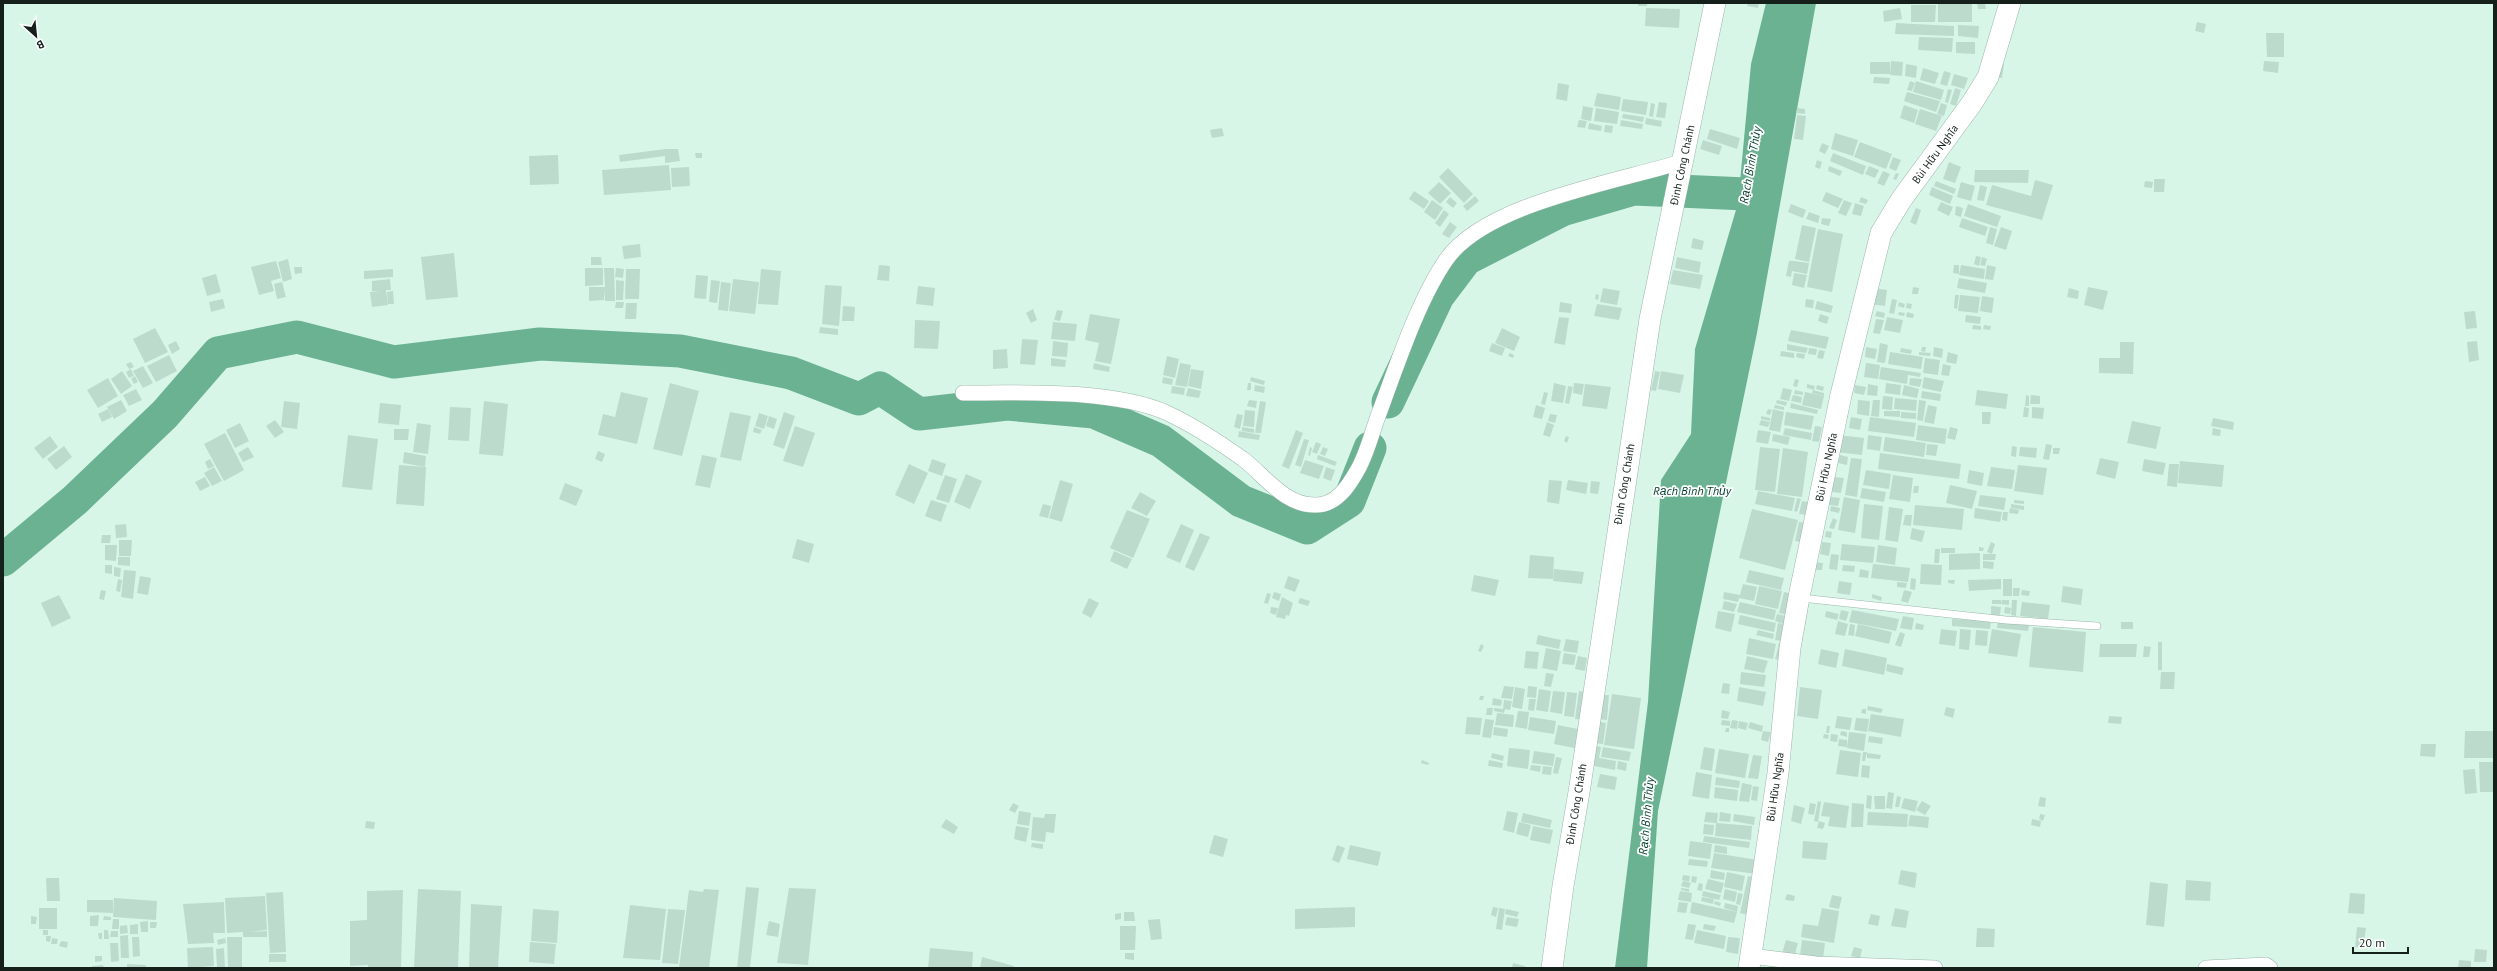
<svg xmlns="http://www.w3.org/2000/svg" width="2497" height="971" viewBox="0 0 2497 971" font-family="'PT Sans',sans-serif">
<rect width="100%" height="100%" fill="#d8f6e8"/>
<!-- water -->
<path fill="#6bb293" d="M1766,3H1816L1757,333L1658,811L1647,968H1615L1648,702L1661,480L1691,434L1695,349L1738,203L1751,64Z"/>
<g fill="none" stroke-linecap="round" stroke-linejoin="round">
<!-- river -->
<g stroke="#6bb293" stroke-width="33">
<path d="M1388,402L1438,296L1466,259L1562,210L1634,189L1746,194"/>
<path d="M3,560L75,500L165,414L218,353L297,337L394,362L540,344L680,351L791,373L859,399L880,388L919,414L1007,404L1094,412L1161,441L1241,501L1307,528L1349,501L1370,448"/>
</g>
</g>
<!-- building -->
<g fill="#bddbcd">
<rect x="1638" y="3" width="9" height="3"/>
<path d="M1748,3H1759L1758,8L1747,6Z"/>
<rect x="1938" y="3" width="34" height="19"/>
<path d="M1977,3H1985L1986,9H1978Z"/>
<path d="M1911,5H1936L1935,22H1911Z"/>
<path d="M1646,8L1680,9L1679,28L1645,26Z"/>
<path d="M1900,8L1902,19L1884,22L1883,11Z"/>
<path d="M2197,22L2206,24L2204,33L2195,31Z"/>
<path d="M1896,23L1954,26V36L1895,34Z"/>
<path d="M1958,25L1979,26L1978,38L1958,36Z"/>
<path d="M2266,33H2284V57H2267Z"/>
<path d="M1919,37L1953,38L1952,52L1918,50Z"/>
<path d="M1956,42H1975V54L1956,53Z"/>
<path d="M1891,61L1903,62L1902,76L1890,75Z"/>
<path d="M2264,61L2279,62L2278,73L2263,71Z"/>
<rect x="1870" y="62" width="20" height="12"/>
<path d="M1994,62L2004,64L2002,78L1992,77Z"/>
<path d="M1906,64L1917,66L1916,78L1905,76Z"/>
<path d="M1923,68L1939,73L1935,84L1920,80Z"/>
<path d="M1944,71L1951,73L1947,86L1940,84Z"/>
<path d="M1954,74L1968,78L1964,89L1951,85Z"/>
<path d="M1874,77L1890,78L1889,84L1873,83Z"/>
<path d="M1910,81L1915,83L1912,91L1907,90Z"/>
<path d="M1916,81L1944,90L1941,100L1913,92Z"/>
<path d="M1558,83L1569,85L1567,101L1556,99Z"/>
<path d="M1955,88L1961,90L1956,106L1950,104Z"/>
<path d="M1948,89L1952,90L1948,103L1945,102Z"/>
<path d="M1907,92L1940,101L1936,112L1904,101Z"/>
<path d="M1597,93L1621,97L1619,110L1594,106Z"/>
<path d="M1623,99L1648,102L1646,115L1621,111Z"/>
<path d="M1659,102L1667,103L1665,118L1656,117Z"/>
<path d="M1651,103L1655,104L1653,117L1649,116Z"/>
<path d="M1941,103L1947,105L1944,116L1937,114Z"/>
<path d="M1904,105L1918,110L1914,123L1900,118Z"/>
<path d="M1583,106L1593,108L1591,121L1581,119Z"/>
<path d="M1596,108L1619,112L1617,124L1594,121Z"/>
<path d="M1797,108L1805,109V114L1796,113Z"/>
<path d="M1920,109L1942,116L1936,131L1915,124Z"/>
<path d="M1623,114L1644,117L1643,122L1622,118Z"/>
<path d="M1797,115L1806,116L1803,140L1794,139Z"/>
<path d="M1646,118L1662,121L1661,127L1645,124Z"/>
<path d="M1579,120L1587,121L1585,128L1577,127Z"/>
<path d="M1621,120L1643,124L1642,129L1620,126Z"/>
<path d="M1589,123L1602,126L1601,131L1588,129Z"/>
<path d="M1605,125L1613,126L1612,133L1604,132Z"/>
<path d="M1222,128L1224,136L1212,138L1210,130Z"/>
<path d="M1710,129L1740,138L1737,149L1707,139Z"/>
<path d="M1835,133L1858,140L1853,156L1831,149Z"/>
<path d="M1703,140L1722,146L1719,155L1700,149Z"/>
<path d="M1860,142L1892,154L1886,169L1854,157Z"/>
<path d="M1822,143L1829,146L1825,154L1819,151Z"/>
<path d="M666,149H678L680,161L665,163V156L620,162L619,155Z"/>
<path d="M695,153H702V158H696Z"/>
<path d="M1833,153L1866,166L1863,175L1830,161Z"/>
<path d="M558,155L559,184L530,185L529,156Z"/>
<path d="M1893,157L1901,160L1896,171L1889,168Z"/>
<path d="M1817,160L1822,162L1820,169L1815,167Z"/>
<path d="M1949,162L1961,167L1955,183L1943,179Z"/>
<path d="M669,165L671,190L604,195L602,170Z"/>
<path d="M1829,166L1842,171L1840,176L1828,171Z"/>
<path d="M1869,166L1879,170L1875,178L1865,174Z"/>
<path d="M689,167L690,186L672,187L671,168Z"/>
<path d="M1448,168L1473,194L1464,203L1439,177Z"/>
<path d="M1975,170H2029L2028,183L1974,182Z"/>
<path d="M1883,171L1890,174L1884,186L1877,183Z"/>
<path d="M1896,173L1899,174L1896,180L1893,179Z"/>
<path d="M2154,179H2165L2164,192H2154Z"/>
<path d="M2035,180L2053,185L2042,220L1986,205L1992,185L2031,196Z"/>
<path d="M1936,181L1956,189L1954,194L1934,186Z"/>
<path d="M2145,181L2153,182L2152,188L2144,187Z"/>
<path d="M1439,182L1451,193L1440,204L1428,193Z"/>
<path d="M1961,182L1975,186L1971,201L1957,197Z"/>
<path d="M1980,185L1987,187L1984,201L1977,200Z"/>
<path d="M1932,187L1953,196L1950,204L1929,195Z"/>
<path d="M1414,191L1429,201L1424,209L1409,199Z"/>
<path d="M1826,192L1843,199L1838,208L1822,201Z"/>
<path d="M1475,196L1479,201L1467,211L1463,206Z"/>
<path d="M1450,197L1457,203L1453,208L1446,202Z"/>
<path d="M1861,197L1868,200L1866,204L1859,202Z"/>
<path d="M1432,200L1443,208L1435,220L1424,212Z"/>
<path d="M1844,200L1852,203L1846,216L1838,213Z"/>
<path d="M1941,202L1953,207L1949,216L1937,210Z"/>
<path d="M1855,203L1864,206L1861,216L1852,214Z"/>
<path d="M1791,204L1806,210L1803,218L1788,212Z"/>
<path d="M1968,204L2001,216L1997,227L1964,216Z"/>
<path d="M1956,206L1963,208L1961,217L1955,215Z"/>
<path d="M1916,208L1921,210L1916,225L1910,222Z"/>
<path d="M1444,210L1449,214L1440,227L1435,223Z"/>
<path d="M1809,212L1820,216L1818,223L1806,219Z"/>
<path d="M1822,218L1831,219L1829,226L1821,224Z"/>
<path d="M1962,218L1988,227L1985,236L1959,227Z"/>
<path d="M1450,222L1457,227L1449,238L1442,234Z"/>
<path d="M1802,225L1816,228L1809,262L1795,259Z"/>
<path d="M1990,227L1997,229L1993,245L1986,243Z"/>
<path d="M2001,227L2012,231L2006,250L1994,246Z"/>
<path d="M1818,229L1843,234L1832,292L1807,287Z"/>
<path d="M1693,238L1704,241L1702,250L1691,248Z"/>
<path d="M640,244L641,257L624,259L622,246Z"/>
<path d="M454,253L458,297L426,300L421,257Z"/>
<path d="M1976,256L1981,257L1979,266L1974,264Z"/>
<path d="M591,257H601L602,265H591Z"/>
<path d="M1677,257L1701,262L1699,273L1675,268Z"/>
<path d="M1982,257L1987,259L1985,266L1980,265Z"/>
<path d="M288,259L292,279L283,282L278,262Z"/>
<path d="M276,261L281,278L271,281L274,291L259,295L251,267Z"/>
<path d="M1789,261H1794L1793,269L1794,261L1809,263L1807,274L1792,271L1791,277L1786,276Z"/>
<path d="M879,265L890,266L889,281L877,280Z"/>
<path d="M1954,265H1959V274L1953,273Z"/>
<path d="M1961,265L1985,269L1984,279L1959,275Z"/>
<path d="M1987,265L1996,267L1993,280L1985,279Z"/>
<path d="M294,267H302V273L295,274Z"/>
<path d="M585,268H603V285L585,286Z"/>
<path d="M604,268H614L615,301H605V289L604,300L589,301V287H605Z"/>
<path d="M616,268L624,269L623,278L615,277Z"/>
<path d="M393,269V277L364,279V271Z"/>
<path d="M626,269H640L639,299H625Z"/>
<path d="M761,269L781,271L778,305L758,304Z"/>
<path d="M1673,270L1703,275L1700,289L1670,284Z"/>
<path d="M1794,273L1807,275L1804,288L1792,285Z"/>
<path d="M216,274L221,292L207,296L202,278Z"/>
<path d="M696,275L708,276L706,299L694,298Z"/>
<path d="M1959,278L1987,283L1985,293L1957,288Z"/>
<path d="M390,279L391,290H386L388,305L372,307L370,292L380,291H372V281Z"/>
<path d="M733,279L759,282L755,314L729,311Z"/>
<path d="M616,280L624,281L623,300H616Z"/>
<path d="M711,280L720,281L717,303L709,302Z"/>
<path d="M282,282L286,297L277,299L274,284Z"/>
<path d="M721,282L731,283L728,311L718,310Z"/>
<path d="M825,285L842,286L839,326L822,324Z"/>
<path d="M918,286L935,288L933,306L916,304Z"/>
<path d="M1913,287L1919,288L1918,294H1912Z"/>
<path d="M2088,287L2108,291L2103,310L2084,305Z"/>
<path d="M1603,288L1620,291L1617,305L1600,302Z"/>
<path d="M1873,288L1887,290L1885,306L1870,304Z"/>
<path d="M2069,288L2079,291L2078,299L2067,297Z"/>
<path d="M393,291L394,304H388L387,292Z"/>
<path d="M1596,294L1599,295L1598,300L1595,299Z"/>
<path d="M1955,295H1959L1957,309L1954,308Z"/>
<path d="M1960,295L1980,297L1978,313L1958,311Z"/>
<path d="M1982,296L1994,298L1992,313L1980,311Z"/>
<path d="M223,299L225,308L211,312L209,302Z"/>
<path d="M1806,299L1814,300L1813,308L1805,307Z"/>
<path d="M1892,299L1897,300L1894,314L1889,313Z"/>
<path d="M1817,301L1833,306L1831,313L1815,309Z"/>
<path d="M616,302H624L623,308H615Z"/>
<path d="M1560,302L1572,304L1571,313L1559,312Z"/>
<path d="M1899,302L1905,304L1904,308L1898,306Z"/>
<path d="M626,303H637L636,319H625Z"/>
<path d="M1907,303L1912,304L1911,309L1906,308Z"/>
<path d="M1597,304L1622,308L1619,320L1594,316Z"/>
<path d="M843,306L855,307L854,321H842Z"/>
<path d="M1033,309L1037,320L1031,323L1026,313Z"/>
<path d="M1057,310L1063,311L1060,321L1054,320Z"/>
<path d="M1877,311L1885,313L1884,318L1875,316Z"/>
<path d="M2475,311L2477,328L2466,329L2464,312Z"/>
<path d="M1899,312L1905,313L1904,316L1898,315Z"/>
<path d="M1907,312L1914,314L1913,318L1906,317Z"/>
<path d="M1090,314L1120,319L1111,364L1095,361L1099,343L1085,340Z"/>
<path d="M1820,314L1829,317L1827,324L1818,321Z"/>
<path d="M1966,315L1981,317L1980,324L1965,322Z"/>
<path d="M1559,317L1569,318L1565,345L1554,343Z"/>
<path d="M1887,317L1903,320L1900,333L1884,330Z"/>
<path d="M1876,319L1884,320L1880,334L1873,333Z"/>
<path d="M915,320L940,321L938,349L914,348Z"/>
<path d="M1053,322L1077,324L1075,341L1051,339Z"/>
<path d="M1973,325L1981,326V330L1972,329Z"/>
<path d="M1984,325L1991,326L1990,330L1983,329Z"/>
<path d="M820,327L838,329V335L819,333Z"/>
<path d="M155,328L168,352L145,363L133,339Z"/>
<path d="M1502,328L1520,337L1514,351L1495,343Z"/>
<path d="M1791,330L1829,337L1826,349L1788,341Z"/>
<path d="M1022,339L1038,340L1035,365L1020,364Z"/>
<path d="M176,341L180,349L172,354L168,345Z"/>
<path d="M1053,341L1068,343L1067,357L1052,356Z"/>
<path d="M2477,341L2479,360L2469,362L2467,342Z"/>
<path d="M2120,342H2134L2133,374L2099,373V358H2120Z"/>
<path d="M1492,343L1505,348L1502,356L1489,351Z"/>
<path d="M1880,343L1888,345L1885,363L1877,362Z"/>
<path d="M1787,344L1808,348L1806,353L1787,350Z"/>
<path d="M1866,347L1877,349L1875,359L1865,357Z"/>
<path d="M1922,347H1926L1925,352L1921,351Z"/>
<path d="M1934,347L1943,349L1942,358L1933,356Z"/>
<path d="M1809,348L1817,349L1816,355L1808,354Z"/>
<path d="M1901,348L1912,350L1911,354L1900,352Z"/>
<path d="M1007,349L1008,368L993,369V350Z"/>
<path d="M1819,350L1825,351L1823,359L1817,358Z"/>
<path d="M1781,351L1794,353V358L1780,356Z"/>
<path d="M1890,352L1923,357L1921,369L1888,364Z"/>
<path d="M1919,352L1931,353L1930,356L1919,355Z"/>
<path d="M1948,352L1958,355L1956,364L1946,362Z"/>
<path d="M1510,353L1514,355L1513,358L1508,356Z"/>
<path d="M1797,353L1805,354L1804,359L1796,357Z"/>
<path d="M169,355L177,371L156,382L147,366Z"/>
<path d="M1167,356L1179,359L1175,378L1163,375Z"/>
<path d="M1051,358L1066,360L1065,367L1051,366Z"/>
<path d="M1925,358L1940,360L1938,375L1923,373Z"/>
<path d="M131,362L134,367L129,369L126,364Z"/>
<path d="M1094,363L1110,367L1109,372L1093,369Z"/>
<path d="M1180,363L1191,365L1187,387L1175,385Z"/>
<path d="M1866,363L1880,365L1878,379L1864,377Z"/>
<path d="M1943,364L1951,366L1949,376L1941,375Z"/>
<path d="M143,366L153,383L143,388L133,371Z"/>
<path d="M1881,367L1921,373L1920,377L1908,375L1907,384L1879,379Z"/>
<path d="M131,369L134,376L129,378L126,372Z"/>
<path d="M1191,369L1204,371L1201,389L1188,386Z"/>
<path d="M122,371L132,386L121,394L111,379Z"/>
<path d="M1655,371L1660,372L1656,391L1651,390Z"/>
<path d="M1661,371L1684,375L1680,393L1658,389Z"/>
<path d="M135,376L138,382L134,384L131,379Z"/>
<path d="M1163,377L1173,379L1172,385L1162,383Z"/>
<path d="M1251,377L1265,381L1264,385L1250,381Z"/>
<path d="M1924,377L1944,381L1941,392L1922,388Z"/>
<path d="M108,378L118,396L98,408L87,390Z"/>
<path d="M1910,378L1922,379L1920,387L1909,385Z"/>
<path d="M1795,379L1799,380L1797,387L1793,386Z"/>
<path d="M670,383L699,391L682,456L653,449Z"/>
<path d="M1248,383H1251V390H1247Z"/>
<path d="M1554,383L1566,386L1563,403L1551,401Z"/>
<path d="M1574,383L1584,384L1582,395L1573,393Z"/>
<path d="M1886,383L1901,385L1900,395L1885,393Z"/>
<path d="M1585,384L1611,387L1607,409L1582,406Z"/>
<path d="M1807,384L1815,386L1814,390L1807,388Z"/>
<path d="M1868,384L1878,386L1877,396L1867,395Z"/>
<path d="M1255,385L1265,387L1264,393L1254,391Z"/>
<path d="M1817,385L1824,387L1823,391L1816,389Z"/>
<path d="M1855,385L1866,387L1864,395L1854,393Z"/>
<path d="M1904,385L1919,389L1917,398L1902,395Z"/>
<path d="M1172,386L1185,388L1184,395L1171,393Z"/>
<path d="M1568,386L1573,387L1569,404L1565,403Z"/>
<path d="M1188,388L1201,391L1199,398L1186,396Z"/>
<path d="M1783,388L1792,390L1789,401L1780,399Z"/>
<path d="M136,389L142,400L129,406L123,395Z"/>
<path d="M1795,390L1803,392V395L1794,394Z"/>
<path d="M1813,390L1824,393V396L1812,393Z"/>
<path d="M1977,390L2008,394L2006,409L1975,405Z"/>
<path d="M1922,391L1941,394L1940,401L1921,398Z"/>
<path d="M621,392L648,398L637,444L598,435L603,414L615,417Z"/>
<path d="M1544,392L1548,393L1545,405L1541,404Z"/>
<path d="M1805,392L1824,396L1821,409L1802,405Z"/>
<path d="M1793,395L1802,397L1801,403L1791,401Z"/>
<path d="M2026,395L2029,396V406H2025Z"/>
<path d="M2031,395L2040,396V404H2030Z"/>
<path d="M1883,396L1893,397L1892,410L1882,409Z"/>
<path d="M1895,398L1917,400L1916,411L1894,409Z"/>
<path d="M121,400L127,411L114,419L107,407Z"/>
<path d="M1249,400L1257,401L1256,408L1247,406Z"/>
<path d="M1777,400L1787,402L1786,406L1776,403Z"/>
<path d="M1858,400L1870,401L1869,416L1857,414Z"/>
<path d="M1873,400H1880L1879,417L1871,416Z"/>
<path d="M1919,400L1926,401L1923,421L1917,420Z"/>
<path d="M284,401L300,403L297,429L281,427Z"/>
<path d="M484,401L508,404L503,456L479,454Z"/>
<path d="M1260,401L1266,402L1261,433H1255Z"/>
<path d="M380,403L401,405L399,425L378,423Z"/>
<path d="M1791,403L1818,410L1817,414L1790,408Z"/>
<path d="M1536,405L1545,408L1542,419L1533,417Z"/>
<path d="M1775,405L1784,407V410L1774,408Z"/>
<path d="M1928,405L1937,407L1934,424L1924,422Z"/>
<path d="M450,407L471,408L469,441L448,440Z"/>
<path d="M2024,407L2029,408L2028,417H2023Z"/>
<path d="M2032,407L2044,408L2043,419L2032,418Z"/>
<path d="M108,409L112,417L102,422L98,414Z"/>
<path d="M1768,409L1772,410L1770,415L1766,414Z"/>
<path d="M1773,409L1784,412L1780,432L1769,430Z"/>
<path d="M1245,410L1255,411L1254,427L1243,426Z"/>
<path d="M1884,411H1900V417L1884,416Z"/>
<path d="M730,412L751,416L741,461L720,457Z"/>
<path d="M784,412L795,416L784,449L773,445Z"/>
<path d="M1786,412L1814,416L1811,430L1784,425Z"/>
<path d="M1901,412L1916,413V419L1901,418Z"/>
<path d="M1982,412H1991L1990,424H1982Z"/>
<path d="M759,413L768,416L764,429L755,426Z"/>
<path d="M1237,414L1243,415L1240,429L1234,427Z"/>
<path d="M1550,414L1557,415L1555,423L1548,421Z"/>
<path d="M769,416L777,419L774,429L766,426Z"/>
<path d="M1761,416L1770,418V421L1761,419Z"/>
<path d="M1851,417L1862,419L1860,430L1849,428Z"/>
<path d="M1870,417L1916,423L1914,437L1868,431Z"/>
<path d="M2213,418L2234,422L2233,430L2211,426Z"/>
<path d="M275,420L284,432L275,438L266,426Z"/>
<path d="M1761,420L1770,422L1768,427L1759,425Z"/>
<path d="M2132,421L2161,427L2156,449L2127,443Z"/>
<path d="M1547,422L1554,425L1550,437L1543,435Z"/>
<path d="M240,423L249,441L235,448L226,430Z"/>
<path d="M417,423L431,425L428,454L413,452Z"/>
<path d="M1918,425L1947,429L1945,444L1916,440Z"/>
<path d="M795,426L815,433L803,467L783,461Z"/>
<path d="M1815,426L1822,427L1819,442L1812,441Z"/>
<path d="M754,427L762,430L760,434L753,432Z"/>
<path d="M1242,427L1254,429V433L1242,431Z"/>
<path d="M1950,427L1958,429L1955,440L1947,438Z"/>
<path d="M1785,428L1812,433L1811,440L1783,435Z"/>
<path d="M2213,428L2221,430L2220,436L2212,435Z"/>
<path d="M394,429H409L408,440H394Z"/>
<path d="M1296,430L1303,433L1289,469L1282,466Z"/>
<path d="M1758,430L1771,432L1768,444L1756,442Z"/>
<path d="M1239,431L1260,435L1259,440L1238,437Z"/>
<path d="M225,433L244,470L224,481L204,444Z"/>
<path d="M1773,434L1790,437L1788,445L1772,441Z"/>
<path d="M348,435L378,439L372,490L342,487Z"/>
<path d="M1838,435L1864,438L1862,455L1836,452Z"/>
<path d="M1868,435L1882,437L1880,451L1867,449Z"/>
<path d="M50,436L58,447L43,459L34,448Z"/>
<path d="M1566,436L1569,437L1567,443L1564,441Z"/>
<path d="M1885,437L1926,443L1924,457L1883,451Z"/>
<path d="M1304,439L1309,440L1301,467L1295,465Z"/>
<path d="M1316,442L1321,444L1317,454L1312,452Z"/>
<path d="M1927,444L1938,445L1936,456L1926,455Z"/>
<path d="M2046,444L2052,445L2049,460L2043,459Z"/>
<path d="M64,446L72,457L56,470L47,459Z"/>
<path d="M2012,446L2017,447L2016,457L2011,456Z"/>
<path d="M248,447L254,457L243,462L238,453Z"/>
<path d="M1310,447L1312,448L1310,456L1308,455Z"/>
<path d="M1323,447L1328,449L1325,456L1320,454Z"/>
<path d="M1760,447L1780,449L1775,492L1755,490Z"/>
<path d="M2020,447L2037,448L2036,458L2019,456Z"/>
<path d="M1783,448L1808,452L1802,497L1777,494Z"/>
<path d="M2053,448H2060L2059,454H2053Z"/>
<path d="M598,451L605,454L602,462L595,459Z"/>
<path d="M404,452L426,456L425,467L403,463Z"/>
<path d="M1880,453L1961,464L1959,479L1878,469Z"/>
<path d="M702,455L717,458L710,488L695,485Z"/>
<path d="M1318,455L1337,462L1335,466L1317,459Z"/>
<path d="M1840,455L1848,457L1847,465L1838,463Z"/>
<path d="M1851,458L1862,459L1857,497L1845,495Z"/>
<path d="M2100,458L2119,462L2115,479L2096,474Z"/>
<path d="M210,459L214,466L208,469L205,462Z"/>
<path d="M932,459L946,464L942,476L928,471Z"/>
<path d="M2144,459L2166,463L2163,475L2142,471Z"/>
<path d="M1305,460L1324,466L1319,479L1300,473Z"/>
<path d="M2180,461L2224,465L2222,487L2178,483Z"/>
<path d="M909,464L928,473L914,504L895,495Z"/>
<path d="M2169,464H2179L2177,487L2167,486Z"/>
<path d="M399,465L426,467L424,506L396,504Z"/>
<path d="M2018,465L2047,468L2043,495L2014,491Z"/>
<path d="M214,467L222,481L212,486L204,473Z"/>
<path d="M1326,467L1335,470L1331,481L1323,478Z"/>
<path d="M1991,467L2015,470L2012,489L1987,486Z"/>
<path d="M1866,470L1891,474L1889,489L1863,485Z"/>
<path d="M1969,470L1984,473L1982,486L1967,483Z"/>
<path d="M966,474L982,481L970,509L954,502Z"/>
<path d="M945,475L957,479L949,503L936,499Z"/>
<path d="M1893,475L1913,478L1910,502L1889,499Z"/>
<path d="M205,477L210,486L200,491L195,482Z"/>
<path d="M1834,477L1844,478L1841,493L1831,492Z"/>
<path d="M1060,480L1073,484L1062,522L1049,518Z"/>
<path d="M1549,480L1562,481L1559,504L1547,502Z"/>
<path d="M1568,480L1588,483L1586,494L1566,490Z"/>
<path d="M1591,481L1600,482L1598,494L1590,493Z"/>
<path d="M565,483L583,490L576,506L559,499Z"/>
<path d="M1950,485L1977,491L1972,509L1946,503Z"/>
<path d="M1914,486H1919L1918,493H1913Z"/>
<path d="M1862,488L1886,492L1884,502L1860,498Z"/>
<path d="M1758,491L1795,498L1792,511L1755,504Z"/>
<path d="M1140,492L1156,501L1147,516L1131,508Z"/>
<path d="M1980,495L2006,498L2004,510L1978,506Z"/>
<path d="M1825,496L1840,498L1838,506L1824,504Z"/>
<path d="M1844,497L1860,500L1855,533L1838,530Z"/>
<path d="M1797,498L1801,499L1797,512L1794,511Z"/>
<path d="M931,500L947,505L941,522L925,516Z"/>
<path d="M2014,500L2024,501V504L2014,503Z"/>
<path d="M1802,501L1808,502L1806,515L1799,514Z"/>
<path d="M1043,504L1051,506L1048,518L1039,516Z"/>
<path d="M1864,504L1883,506L1879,540L1861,538Z"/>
<path d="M2011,504L2024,506V510L2011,508Z"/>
<path d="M1915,505L1964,509L1962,530L1913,525Z"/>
<path d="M1831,506L1840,508L1839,513L1830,511Z"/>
<path d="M1889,507L1903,509L1898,542L1885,540Z"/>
<path d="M1975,508L2002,512L2000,522L1974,518Z"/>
<path d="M2010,508L2019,510L2018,514L2009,513Z"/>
<path d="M1752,509L1798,520L1785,570L1739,558Z"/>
<path d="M1127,510L1150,519L1133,558L1110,548Z"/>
<path d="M2003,512H2008L2007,521L2002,520Z"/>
<path d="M1905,515H1912L1911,526L1903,525Z"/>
<path d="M1833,518L1837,520L1834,529L1829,528Z"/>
<path d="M1799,522L1806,523L1802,542L1795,541Z"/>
<path d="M126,524L127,537L116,538L115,525Z"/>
<path d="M1181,524L1194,530L1180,563L1166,557Z"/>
<path d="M1912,528L1925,531L1922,542L1910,539Z"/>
<path d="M1826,531L1832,532L1831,538L1825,537Z"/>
<path d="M1200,533L1210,537L1194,571L1185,567Z"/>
<path d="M102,535H111L110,543H101Z"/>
<path d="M797,539L814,544L809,563L792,558Z"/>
<path d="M119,540H132L131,556H119Z"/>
<path d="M1822,542L1831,543L1829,556L1820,554Z"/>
<path d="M1991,542L1995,544L1992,554L1987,552Z"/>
<path d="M1842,544L1875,547L1873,563L1840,560Z"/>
<path d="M105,545H117L116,561L105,560Z"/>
<path d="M1878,545L1897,548L1895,565L1876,562Z"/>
<path d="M1979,547L1984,548L1983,551H1979Z"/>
<rect x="1941" y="548" width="14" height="5"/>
<path d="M1935,549H1940L1939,563H1934Z"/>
<path d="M1114,551L1132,559L1127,569L1110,561Z"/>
<path d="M1980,553V569L1949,570V554Z"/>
<path d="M1831,554L1839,555L1837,570L1829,569Z"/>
<path d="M1983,554H1996L1995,560H1983Z"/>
<path d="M1530,555L1554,557L1553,579L1528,578Z"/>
<path d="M118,557H130V566L118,565Z"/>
<path d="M1983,561L1994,562L1993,569L1983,568Z"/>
<path d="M1812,562L1823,563L1822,570H1811Z"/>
<path d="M1873,564L1910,568L1908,582L1871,578Z"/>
<path d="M1921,564L1942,565L1941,585L1920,584Z"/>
<path d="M105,565H112V574L105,573Z"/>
<path d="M1843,565L1855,566L1854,572L1842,571Z"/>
<path d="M114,567L121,568L120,577L114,576Z"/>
<path d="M1554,569L1584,572L1582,584L1553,581Z"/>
<path d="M1860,569L1869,571L1868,578L1859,577Z"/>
<path d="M124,570L136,571L133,599L121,597Z"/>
<path d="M1749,570L1784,578L1781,590L1746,582Z"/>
<path d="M1474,575L1499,580L1495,596L1471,591Z"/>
<path d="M140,576L151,578L148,595L137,593Z"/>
<path d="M1288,576L1300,580L1295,592L1284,588Z"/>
<path d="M1911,578L1916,579L1915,590L1910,589Z"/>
<path d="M118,579L122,580L120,592L116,591Z"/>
<path d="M2001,579V589L1969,591L1968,580Z"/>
<rect x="2003" y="579" width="9" height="17"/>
<path d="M1948,580H1955L1954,584L1948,583Z"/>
<path d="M1839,581L1852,583L1850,595L1837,593Z"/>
<path d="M1897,582L1907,583L1906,588L1897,587Z"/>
<path d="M1743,584L1757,587L1754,601L1739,598L1738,602L1723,599L1724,592L1740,595Z"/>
<path d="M1759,586L1782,591L1778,609L1755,604Z"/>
<path d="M2063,586L2083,589L2081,605L2061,602Z"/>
<path d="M2013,588H2020L2019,596H2013Z"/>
<path d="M101,590L106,591L104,600L99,599Z"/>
<path d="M1904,590L1912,592L1908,603L1901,601Z"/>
<path d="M2022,590L2030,591L2029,596L2021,595Z"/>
<path d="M1274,592L1281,594L1279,601L1272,598Z"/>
<path d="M1784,592L1792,594L1787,615L1779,613Z"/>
<path d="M1267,593L1271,594L1268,604L1264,603Z"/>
<path d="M1872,594L1882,597L1881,601L1872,598Z"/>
<path d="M59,595L71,618L52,627L41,603Z"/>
<path d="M1282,597L1293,603L1289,616L1286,615L1285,619L1276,617Z"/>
<path d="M1089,598L1099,603L1091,618L1082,613Z"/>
<path d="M1300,598L1310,601L1308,606L1298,603Z"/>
<rect x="1992" y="600" width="9" height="4"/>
<path d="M2002,600H2009V605L2001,604Z"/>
<path d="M2012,600H2017L2016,616L2011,615Z"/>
<path d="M1724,601L1737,604L1734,612L1722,609Z"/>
<path d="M1740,602L1776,610L1774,620L1737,612Z"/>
<path d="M2022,602L2050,605L2048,619L2020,616Z"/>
<path d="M1991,606L2001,607L2000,615H1991Z"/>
<path d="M1271,607L1278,608L1276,615L1270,613Z"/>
<path d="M2005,607L2011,608L2010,614L2004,613Z"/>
<path d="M1841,610L1849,612L1846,621L1839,619Z"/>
<path d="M1852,610L1899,619L1896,631L1849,622Z"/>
<path d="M1718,611L1735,614L1731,632L1715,628Z"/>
<path d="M1826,611L1839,614L1837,620L1825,617Z"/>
<path d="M1777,614L1786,616L1785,624L1775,621Z"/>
<path d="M1740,615L1776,623L1774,632L1738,624Z"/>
<path d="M1903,616L1914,618L1912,630L1900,628Z"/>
<path d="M1998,617L2030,621L2028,631L1997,628Z"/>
<path d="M1952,619L1991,621L1990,629L1952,626Z"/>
<path d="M1838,621L1848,624L1845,636L1835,634Z"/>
<rect x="2121" y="622" width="12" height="7"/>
<path d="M1778,623L1785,624L1783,641L1775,640Z"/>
<path d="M1916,623L1924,625L1923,630L1915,629Z"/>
<path d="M1850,624L1855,625L1854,636L1848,635Z"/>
<path d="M1858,624L1892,632L1889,644L1855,636Z"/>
<path d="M2033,627L2086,632L2083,672L2029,667Z"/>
<path d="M1941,629L1957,631L1955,646L1939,644Z"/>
<path d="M1960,629L1971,630L1969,650L1959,649Z"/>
<path d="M1992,629L2021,634L2017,657L1988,653Z"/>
<path d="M1758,630L1774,634L1773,639L1756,635Z"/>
<path d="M1976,630L1988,631L1987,646L1975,645Z"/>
<path d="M1900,632L1905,634L1901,647L1895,645Z"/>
<path d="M1538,635L1561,640L1559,649L1536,644Z"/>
<path d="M1749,638L1776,644L1773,659L1746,654Z"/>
<path d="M1566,639L1579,641L1577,653L1563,651Z"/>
<rect x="2158" y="642" width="4" height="28"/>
<path d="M1779,643L1786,644L1782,661L1775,659Z"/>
<path d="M1481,644L1484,646L1481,652L1478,651Z"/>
<path d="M2100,644H2137L2136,657H2099Z"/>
<path d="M2144,646L2151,647L2149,657H2143Z"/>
<path d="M1546,648L1561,651L1557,671L1542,668Z"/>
<path d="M1821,649L1839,653L1836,668L1818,664Z"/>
<path d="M1845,649L1887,658L1884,675L1842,666Z"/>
<path d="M1526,651L1539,652L1537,669L1524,668Z"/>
<path d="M1564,653L1576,655L1574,665L1562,664Z"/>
<path d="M1578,656L1587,658L1585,671L1575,669Z"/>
<path d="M1747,656L1768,661L1764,673L1744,669Z"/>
<path d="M1887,664L1904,668L1902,675L1886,671Z"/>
<path d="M1741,672L1766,675L1764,687L1740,684Z"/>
<path d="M2161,672H2175L2174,689H2160Z"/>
<path d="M1546,673L1554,674L1551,687L1544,686Z"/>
<path d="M1723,683L1730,684L1729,694L1721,693Z"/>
<path d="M1504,686L1514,687L1512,699L1501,698Z"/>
<path d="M1528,686L1537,687L1536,698L1527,697Z"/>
<path d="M1515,687L1525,689L1522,709L1512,707Z"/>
<path d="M1739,687L1766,692L1763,706L1737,701Z"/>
<path d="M1800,687L1822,690L1818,719L1797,716Z"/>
<path d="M1539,689L1551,691L1548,712L1536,710Z"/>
<path d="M1553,691L1565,692L1562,714L1550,712Z"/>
<path d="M1579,691L1588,692L1585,720L1575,719Z"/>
<path d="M1567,692L1577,693L1574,717L1564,716Z"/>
<path d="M1612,694L1641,698L1634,749L1604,745Z"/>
<path d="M1600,695H1609L1607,720L1597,719Z"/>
<path d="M1480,696H1484L1483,700H1479Z"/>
<path d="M1493,698L1502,700L1501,706L1492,705Z"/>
<path d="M1529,699H1536L1534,711L1528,710Z"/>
<path d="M1504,700L1512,701L1510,710L1505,709L1504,713L1494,711V708L1503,709Z"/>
<path d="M1868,706L1883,709L1881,713L1867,710Z"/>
<path d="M1946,707L1955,709L1953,718L1944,715Z"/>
<path d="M1487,708H1493L1492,715H1486Z"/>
<path d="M1862,709H1866V714L1861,713Z"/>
<path d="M1722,710L1730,712L1728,719L1721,718Z"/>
<path d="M1518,711L1529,712L1527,729L1515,727Z"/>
<path d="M1497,713L1514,715L1513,727L1495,725Z"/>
<path d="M1871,714L1904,719L1901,737L1868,731Z"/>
<path d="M1837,716L1852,718L1850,730L1835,728Z"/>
<path d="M2109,716L2122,717L2121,724L2108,723Z"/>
<path d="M1467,717L1482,718L1480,735L1465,734Z"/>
<path d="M1530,717L1556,721L1554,734L1528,730Z"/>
<path d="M1856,718L1869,719L1867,732L1854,730Z"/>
<path d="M1485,719L1494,720L1491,738L1482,737Z"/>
<path d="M1722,720L1730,721V726L1721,725Z"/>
<path d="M1732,720L1738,721L1737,729L1730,728Z"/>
<path d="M1596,721L1606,723L1603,744L1593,743Z"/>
<path d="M1739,721L1748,723L1746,730L1738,728Z"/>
<path d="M1750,722L1763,726L1762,732L1748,728Z"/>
<path d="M1558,725L1583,730L1579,749L1554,744Z"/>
<path d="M1827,726H1830L1829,733H1826Z"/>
<path d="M1494,727L1508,729L1507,737L1493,735Z"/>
<path d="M1726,728H1729V732H1725Z"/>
<path d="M1763,731L1771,732L1768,742L1761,740Z"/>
<path d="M1841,731L1847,732V737L1840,735Z"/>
<path d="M2465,731H2494V758H2464Z"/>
<path d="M1849,732L1866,734L1864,751L1847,748Z"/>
<path d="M1824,734L1829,735L1828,739L1823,738Z"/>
<path d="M1831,734L1838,735L1837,742L1830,741Z"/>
<path d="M1869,736L1883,738L1882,744L1868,742Z"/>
<path d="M1839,739L1847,740V747L1838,746Z"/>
<path d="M2421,744H2436L2435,757L2420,756Z"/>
<path d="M1593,745L1601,747L1599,758L1616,761L1615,770L1589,765Z"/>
<path d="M1603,747L1631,752L1629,761L1601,757Z"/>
<path d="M1704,747L1715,749L1712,771L1700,769Z"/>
<path d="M1509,748L1530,750L1528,769L1507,766Z"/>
<path d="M1719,749L1749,754L1745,778L1715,773Z"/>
<path d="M1840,750L1861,753L1858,777L1836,774Z"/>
<path d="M1534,751L1555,754L1553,766L1532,763Z"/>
<path d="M1863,752H1867L1865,761H1862Z"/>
<path d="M1492,753L1504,756L1503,761L1491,758Z"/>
<path d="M1867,753L1881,755L1880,759L1867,758Z"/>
<path d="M1753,755L1762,756L1758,779L1748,778Z"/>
<path d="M1556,757L1562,758L1558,774L1553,773Z"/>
<path d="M1422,760L1429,763L1428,765L1421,763Z"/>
<path d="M1489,760L1503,763L1502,768L1488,766Z"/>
<path d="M1618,761L1627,763L1626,771L1617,769Z"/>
<path d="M2479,762H2494V792H2480Z"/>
<path d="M1531,765L1541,766L1540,772L1530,770Z"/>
<path d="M1862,765L1870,766L1869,778L1861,777Z"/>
<path d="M1543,766L1552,767L1551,775L1542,774Z"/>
<path d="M2475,769L2477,793L2465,794L2463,770Z"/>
<path d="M1696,772L1712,775L1709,799L1692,796Z"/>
<path d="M1600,774L1617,777L1615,790L1597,787Z"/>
<path d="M1716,777L1740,781L1739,788L1715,785Z"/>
<path d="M1742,783L1752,785L1749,802L1739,801Z"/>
<path d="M1753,786L1759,787L1757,801L1751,800Z"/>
<path d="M1715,787L1738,790L1737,801L1714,798Z"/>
<path d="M1888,792L1894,793L1892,809L1886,808Z"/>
<path d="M1867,795L1872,796L1871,809L1866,808Z"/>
<path d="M1874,796H1885V809H1875Z"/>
<path d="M1897,796L1901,797L1899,807H1895Z"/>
<path d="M2040,797L2046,798L2045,807L2038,806Z"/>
<path d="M1904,798L1918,801L1915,812L1901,808Z"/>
<path d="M1818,801L1821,802L1818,822L1814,821Z"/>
<path d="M1922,801L1931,806L1925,815L1916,810Z"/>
<path d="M1824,802L1849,806L1846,828L1828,826L1830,817L1821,816Z"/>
<path d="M1013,803L1019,806L1015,813L1009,810Z"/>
<path d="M1810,803L1816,804L1814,815L1808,814Z"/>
<path d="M1852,803L1864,804L1863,827H1851Z"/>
<path d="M1794,805L1805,808L1801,824L1791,821Z"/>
<path d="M1019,811L1031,813L1029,826L1017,824Z"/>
<path d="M1507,811L1518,813L1514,833L1503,830Z"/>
<path d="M1706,812L1718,813L1717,823L1752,826L1751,840L1715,836L1716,823L1704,822Z"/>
<path d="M1720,812L1731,814L1730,822L1719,821Z"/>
<path d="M1868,812L1908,814L1907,827L1867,825Z"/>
<path d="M1523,813L1552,820L1550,828L1521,822Z"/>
<path d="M1045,814H1056L1054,833L1046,832L1045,842L1031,840L1033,817L1044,818Z"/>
<path d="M1734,814L1755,817L1754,825L1733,821Z"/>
<path d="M2040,814L2045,815L2043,821L2039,819Z"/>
<path d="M1910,815L1929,817L1928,828L1908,826Z"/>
<path d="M946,819L958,827L954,834L941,827Z"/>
<path d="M2032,819L2041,821L2040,827L2031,825Z"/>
<path d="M366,821L375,822L374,829L365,828Z"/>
<path d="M1819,821L1825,823L1823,829L1817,828Z"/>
<path d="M1519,822L1531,825L1528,837L1516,834Z"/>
<path d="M1704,824L1714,825L1713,835L1703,834Z"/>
<path d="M1016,826L1029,828L1026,842L1014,839Z"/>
<path d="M1533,826L1553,830L1550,844L1530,840Z"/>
<path d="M1214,835L1228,839L1223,857L1209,853Z"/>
<path d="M1704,836L1750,842L1749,848L1703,842Z"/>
<path d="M1690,841L1712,844L1710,859L1688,856Z"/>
<path d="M1803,841L1828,843L1826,860L1802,858Z"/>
<path d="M1032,843L1043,844V849L1031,847Z"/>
<path d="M1337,845L1345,848L1339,863L1332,860Z"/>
<path d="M1350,845L1381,852L1378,866L1347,859Z"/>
<path d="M1715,845L1727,847V854L1714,852Z"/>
<path d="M1714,853L1758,860L1756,874L1711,868Z"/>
<path d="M1689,859L1708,861L1707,867L1688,865Z"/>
<path d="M1711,870L1725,873L1724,880L1710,878Z"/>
<path d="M1901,870L1917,873L1915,888L1898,884Z"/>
<path d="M1727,872L1745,876L1742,891L1724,887Z"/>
<path d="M1683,875L1690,876L1689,882L1682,880Z"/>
<path d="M1692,876L1697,877L1696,883L1691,882Z"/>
<path d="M1748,876L1756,878L1747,915L1740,913Z"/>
<path d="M46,878H59L60,901H47Z"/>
<path d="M1708,879L1724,883L1721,893L1705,889Z"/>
<path d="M2186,880L2211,882L2210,901L2185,900Z"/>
<path d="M1683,881L1691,883L1689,888L1681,886Z"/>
<path d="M2150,882L2168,884L2164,927L2146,925Z"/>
<path d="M1699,883L1703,884L1702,891L1697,890Z"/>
<path d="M746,887L759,888L750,968H737Z"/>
<path d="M789,888L816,889L808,965L777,963Z"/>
<path d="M1681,888L1689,889V892L1681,890Z"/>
<path d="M418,889L461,891L458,968H414Z"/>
<path d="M704,889L719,890L709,968H679L689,890L703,892Z"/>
<path d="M1725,889L1737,892L1735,902L1723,899Z"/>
<path d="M403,890L401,968H368V965L350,966V921L367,920V891Z"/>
<path d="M1680,891L1692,893L1691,902L1678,900Z"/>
<path d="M1703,891L1721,895L1719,900L1702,896Z"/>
<path d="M283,892L286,952L270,953L266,893Z"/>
<path d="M1738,893L1743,894L1740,905L1736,904Z"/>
<path d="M2350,893L2365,894L2364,914L2348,913Z"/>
<path d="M1787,894L1795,896L1794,901L1785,900Z"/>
<path d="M1832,895L1842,897L1839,909L1829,907Z"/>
<path d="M265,896L267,930L248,932L267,931V937H243V932L227,933L225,898Z"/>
<path d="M1702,897L1714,899L1713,904L1701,901Z"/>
<path d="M114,898L157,901L156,920L113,917Z"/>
<path d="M87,900H113V913L87,912Z"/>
<path d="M1715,901L1721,903L1720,906L1714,904Z"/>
<path d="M224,902L225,933H213L214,943L188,944L183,904Z"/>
<path d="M1679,902L1688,903L1686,913L1677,912Z"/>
<path d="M1692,902L1737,912L1734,923L1690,913Z"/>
<path d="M1725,903L1738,906L1737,912L1724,908Z"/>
<path d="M471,904L502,906L498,968H469Z"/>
<path d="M630,905L666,909L660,960L623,958Z"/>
<path d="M1355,907V927L1295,929V909Z"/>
<path d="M1493,907L1498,908L1496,917L1491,915Z"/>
<rect x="39" y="908" width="18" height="21"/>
<path d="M1499,908L1505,909L1502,930L1496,929Z"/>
<path d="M1822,908L1839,911L1834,943L1801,937L1803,924L1818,926Z"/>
<path d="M1895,908L1909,911L1906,928L1891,926Z"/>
<path d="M533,909L559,911L557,943L531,941Z"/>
<path d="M668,909L685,910L678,964L662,963Z"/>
<path d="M1506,909L1519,912L1517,917L1505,914Z"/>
<path d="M1124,912H1134L1135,921H1124Z"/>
<path d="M1121,913V919L1115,920V914Z"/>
<path d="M1871,914L1880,916L1878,926L1868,924Z"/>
<path d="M99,915L98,926H90V916Z"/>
<path d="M31,916L37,917L36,924H31Z"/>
<path d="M104,916L111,917V920H103Z"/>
<path d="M1507,917L1519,919L1517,927L1505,925Z"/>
<path d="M113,919H119V929H112Z"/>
<path d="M1160,919L1162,939L1151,940L1148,920Z"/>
<path d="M148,921V932H141L140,922Z"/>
<path d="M769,921L780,924L778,937L766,935Z"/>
<path d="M150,922H157L156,928H150Z"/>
<path d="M138,924V934H130V925Z"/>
<path d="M1688,924L1696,925L1693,940L1685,939Z"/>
<path d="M1704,924L1716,926L1714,931L1703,929Z"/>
<path d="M127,925L128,933L120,934V926Z"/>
<path d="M1120,926H1136L1135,950H1120Z"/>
<path d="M2357,927L2366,928L2363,948L2355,947Z"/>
<path d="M1977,928L1995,929L1994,947H1976Z"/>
<rect x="43" y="930" width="5" height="5"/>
<path d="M104,930H108L109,939H104Z"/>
<path d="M1697,930L1726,936L1724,949L1694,943Z"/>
<path d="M111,931H118V937H110Z"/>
<path d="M98,933H102V939H99Z"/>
<path d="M128,935L129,958H121L120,936Z"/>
<path d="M46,936H51L50,942L46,941Z"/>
<path d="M132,937H139L140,956L133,957Z"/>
<path d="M227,937H242V968H228Z"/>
<path d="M1728,937L1740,938L1738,954L1726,952Z"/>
<path d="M52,938L58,939L57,944H51Z"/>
<path d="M225,938L226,943L218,945L217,940Z"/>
<path d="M1786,940L1798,943L1793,961L1781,957Z"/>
<path d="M1802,940L1825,943L1823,959L1800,955Z"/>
<path d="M61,941L68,942L67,948L59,946Z"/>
<path d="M530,942L556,944L554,964L529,962Z"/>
<path d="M110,943H118L119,961L111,962Z"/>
<path d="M213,947L214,966L188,968L187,948Z"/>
<path d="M1854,947L1862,949L1860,958L1851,956Z"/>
<path d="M224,948L225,968H217L216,949Z"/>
<path d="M930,948L973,952L972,968H928Z"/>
<path d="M2475,949L2487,950L2486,962H2474Z"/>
<path d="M1125,953H1134V960L1125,959Z"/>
<rect x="269" y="954" width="17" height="8"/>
<path d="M95,956H102V961L95,962Z"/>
<path d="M982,957L1014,966L1013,968H980Z"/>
<path d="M2459,960L2471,961V968H2458Z"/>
<path d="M1513,963L1525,966V968H1512Z"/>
<path d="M127,964L146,965V968H127Z"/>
<path d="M103,965L104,968H92V966Z"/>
</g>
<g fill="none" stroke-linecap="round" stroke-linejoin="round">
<defs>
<path id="lane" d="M1801,598L2006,620L2097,626"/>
<g id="street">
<path d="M963,393C1022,393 1113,389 1167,413C1193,425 1219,442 1243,459C1265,476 1285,506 1316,505C1336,505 1348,487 1357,471C1366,456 1371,436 1377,419C1395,371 1417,302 1446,260C1485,203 1618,182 1684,161"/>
<path d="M1751,956L1816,964L1935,968"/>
<path d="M2206,968L2266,965L2270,968"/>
</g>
<g id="secondary">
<path d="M1552,968L1563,886L1580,786L1650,319L1715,3"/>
<path d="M1749,968L1778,773L1790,648L1799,597L1841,395L1881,233L1901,200L1972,103L1988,77L2010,3"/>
</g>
</defs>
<!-- lane casing -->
<use href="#lane" stroke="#9ab7a9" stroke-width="8"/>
<!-- street casing -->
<use href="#street" stroke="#9ab7a9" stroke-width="16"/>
<!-- secondary casing -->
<use href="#secondary" stroke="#9ab7a9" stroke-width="22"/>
<!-- lane -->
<use href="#lane" stroke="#fff" stroke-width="7"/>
<!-- street -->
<use href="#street" stroke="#fff" stroke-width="15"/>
<!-- secondary -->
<use href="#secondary" stroke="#fff" stroke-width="21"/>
</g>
<g text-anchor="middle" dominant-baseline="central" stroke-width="3.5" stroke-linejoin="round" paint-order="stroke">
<!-- street labels -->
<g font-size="11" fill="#15201b" stroke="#fff">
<text transform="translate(1935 154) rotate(-54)">Bùi Hữu Nghĩa</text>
<text transform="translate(1682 165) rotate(-78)">Đinh Công Chánh</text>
<text transform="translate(1826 467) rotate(-78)">Bùi Hữu Nghĩa</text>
<text transform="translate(1624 484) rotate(-81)">Đinh Công Chánh</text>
<text transform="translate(1775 787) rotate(-82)">Bùi Hữu Nghĩa</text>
<text transform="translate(1576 804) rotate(-81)">Đinh Công Chánh</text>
</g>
<!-- water labels -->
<g font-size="12" font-style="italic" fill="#003f2b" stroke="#fff">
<text transform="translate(1750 165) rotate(-80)">Rạch Bình Thủy</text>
<text x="1692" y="490">Rạch Bình Thủy</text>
<text transform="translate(1646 816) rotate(-85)">Rạch Bình Thủy</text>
</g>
</g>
<!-- border -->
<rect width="2497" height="971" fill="none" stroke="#15201b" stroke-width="8"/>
<!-- north arrow -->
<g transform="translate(36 36) rotate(153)" stroke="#ffffff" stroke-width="3" paint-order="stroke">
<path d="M0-3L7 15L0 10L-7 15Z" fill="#15201b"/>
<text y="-6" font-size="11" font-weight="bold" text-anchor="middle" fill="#15201b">B</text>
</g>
<!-- scale -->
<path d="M2353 947v6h55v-6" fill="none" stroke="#15201b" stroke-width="2"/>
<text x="2359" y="947" font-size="12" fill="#15201b" stroke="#ffffff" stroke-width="3" paint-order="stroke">20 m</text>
</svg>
